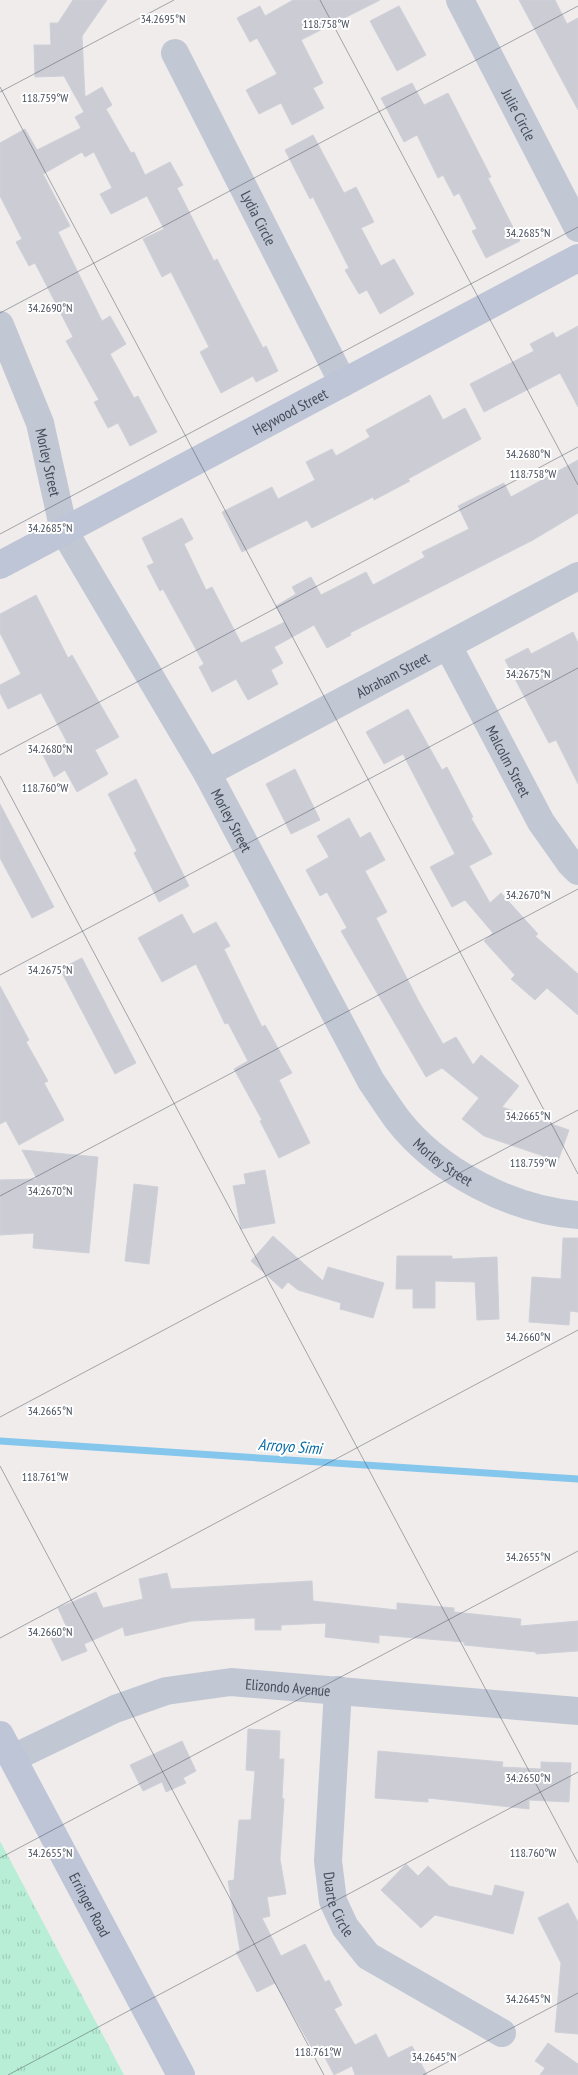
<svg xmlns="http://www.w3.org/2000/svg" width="578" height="2075" viewBox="0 0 578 2075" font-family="'PT Sans Narrow',sans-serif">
<defs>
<pattern id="park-tufts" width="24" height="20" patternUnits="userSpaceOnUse" patternTransform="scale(1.25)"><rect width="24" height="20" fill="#b8eed6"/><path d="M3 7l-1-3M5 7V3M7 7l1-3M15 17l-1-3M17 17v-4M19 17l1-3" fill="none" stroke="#9fceba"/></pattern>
</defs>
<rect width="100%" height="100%" fill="#efeceb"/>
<!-- park -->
<path fill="url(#park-tufts)" d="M0,1841L124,2075H0Z"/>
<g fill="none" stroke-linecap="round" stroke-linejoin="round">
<!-- stream -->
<path stroke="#84c6ec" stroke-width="7" d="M0,1441L578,1479"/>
</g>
<!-- building -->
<g fill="#cbccd4" stroke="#cfd0d8">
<path d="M73,0H107L82,36L85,97L102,87L112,105L106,109L131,153L134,152L145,175L170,162L183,185L177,188L214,261L217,259L263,348L266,346L278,371L256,382L253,376L221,393L200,352L209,347L171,272L162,277L143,239L164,229L147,196L111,214L100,194L112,188L94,152L85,157L82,152L43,174L70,226L58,232L102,321L110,316L126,344L110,354L134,398L138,396L157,432L130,446L118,423L108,428L94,402L99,400L66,341L73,337L35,263L29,266L16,242L22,239L0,196V143L25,129L37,150L81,128L75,117L84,112L64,76L35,77L34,45H51L50,23H58Z"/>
<path d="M293,0H380L301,40L323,83L313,88L324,108L292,125L281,103L259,114L246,90L277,74L257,38L250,42L237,18L260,6L265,16Z"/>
<path d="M519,0H555L567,24L578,18V110Z"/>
<path d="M399,6L426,55L397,71L370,21Z"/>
<path d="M412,83L424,105L448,93L491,177L488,178L520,241L486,258L472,231L477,229L459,193L454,196L443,175L438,178L417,135L404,142L381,98Z"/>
<path d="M313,135L344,193L356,187L374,222L361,228L381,266L394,259L414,294L380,314L367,290L359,294L345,270L349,268L313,197L310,199L285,150Z"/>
<path d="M578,326V407L560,373L484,412L470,384L534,351L530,344L553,332L556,338Z"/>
<path d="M430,395L443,420L465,408L481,439L408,479L410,481L374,500L373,497L312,528L307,520L242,552L222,512L272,487L278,499L315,480L306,462L332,449L336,456L370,437L366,430Z"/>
<path d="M578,460V513L533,540L350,633L351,635L327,648L314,625L274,647L283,663L271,670L278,684L248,700L236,679L212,692L199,667L204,664L163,589L160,591L147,566L154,563L142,538L182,518L193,539L184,544L206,590L212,587L241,643L285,622L276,606L296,594L292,587L311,577L321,595L366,572L373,585L425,557L422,552L469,529L458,506L504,483L511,497Z"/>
<path d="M36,595L68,658L72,655L119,737L95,750L108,774L77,792L65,770L54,777L43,755L67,742L41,693L8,709L0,693V685L21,674L0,633V614Z"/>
<path d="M573,632L578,643V784L556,740L549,743L505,660L528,648L531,654Z"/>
<path d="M408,709L442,770L447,767L473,817L471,818L492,854L469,866L490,903L501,893L538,934L535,936L578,974V1015L547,988L535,1000L511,979L515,975L484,941L493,933L465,900L452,907L430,867L455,854L403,754L384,764L366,732Z"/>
<path d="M295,769L320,820L291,834L266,784Z"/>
<path d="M136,779L189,886L159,902L134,853L137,851L108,794Z"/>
<path d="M0,804L54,907L32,918L0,858Z"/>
<path d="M349,818L360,838L370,832L385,860L365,871L387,912L376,918L419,1002L443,1044L456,1037L473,1065L481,1055L519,1086L502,1107L569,1130L558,1161L484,1136L462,1119L479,1098L442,1068L426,1077L341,931L347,928L327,892L320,896L306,870L329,857L317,836Z"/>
<path d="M182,914L193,934L216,922L230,946L224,949L262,1027L265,1025L292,1073L279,1080L310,1143L279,1158L260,1121L262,1120L234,1069L248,1061L228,1023L225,1024L196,964L162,982L138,938Z"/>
<path d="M82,958L136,1063L115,1074L60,969Z"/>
<path d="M0,986L29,1040L26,1042L48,1081L44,1083L64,1120L19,1145L6,1121L0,1124Z"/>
<path d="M22,1150L98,1157L89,1253L33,1248L34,1233L0,1235V1180L37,1179Z"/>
<path d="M265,1170L275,1223L241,1229L233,1186L246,1184L244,1174Z"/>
<path d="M134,1184L158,1187L149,1264L125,1261Z"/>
<path d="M273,1236L323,1281L328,1267L384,1283L373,1318L340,1309L341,1303L298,1290L288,1282L282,1289L251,1261Z"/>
<path d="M563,1238H578V1312L570,1311L569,1325L529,1322L532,1277L561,1279Z"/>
<path d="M397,1256H452V1259L497,1257L499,1319L477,1320L475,1282L435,1281V1308H413V1289H396Z"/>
<path d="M167,1573L171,1589L312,1581L313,1601L397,1610V1603L454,1608V1612L521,1619L520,1626L578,1621V1651L536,1654V1652L464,1645V1642L379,1635V1643L325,1637L326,1623L281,1625V1630H255V1618L191,1621L125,1636L123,1627L84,1644L87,1651L62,1661L51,1638L68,1630L58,1608L96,1592L103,1608L143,1599L139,1579Z"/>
<path d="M248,1729L280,1731L279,1759H284L282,1798L284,1799L280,1859L286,1894L267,1897L270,1916L262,1918L281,1956L305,1944L325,1982L329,1980L342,2005L334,2009L355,2045L376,2034L388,2058L412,2046L427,2075H355L352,2066L334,2075L318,2044L312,2048L275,1983L257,1992L236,1952L240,1950L228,1881L234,1880L239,1820H251L255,1771L246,1770Z"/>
<path d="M182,1741L196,1771L183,1778L186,1783L166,1792L162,1782L143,1791L130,1765Z"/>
<path d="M378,1751L503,1762L502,1767L541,1769V1762L571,1763L569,1802L529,1800V1809L428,1798V1802L375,1798Z"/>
<path d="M406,1864L418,1876L428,1866L449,1886L492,1896L495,1885L524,1892L513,1934L435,1915L421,1928L381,1890Z"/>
<path d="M568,1903L578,1922V2034L555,2032L561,1963L538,1918Z"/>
<path d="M548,2043L578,2064V2075H540L545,2068L535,2061Z"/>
</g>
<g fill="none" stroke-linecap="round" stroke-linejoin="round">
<!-- street -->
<g stroke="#c1c8d4" stroke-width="28">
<path id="s1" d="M460,0L578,228"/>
<path id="s2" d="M175,53L343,383"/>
<path id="s3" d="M0,325L40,423L64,531L207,773L371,1081C380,1094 388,1107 397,1119C438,1172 512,1210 578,1215"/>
<path id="s4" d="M448,646L541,822L570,863L578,871"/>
<path id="s5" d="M207,773L578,576"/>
<path id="s6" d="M338,1690L328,1861L333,1901L345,1927L368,1956L502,2033"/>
<path id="s7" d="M13,1758L115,1709L166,1691L231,1682L578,1711"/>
</g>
<!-- secondary -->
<g stroke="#bdc5d6" stroke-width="28">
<path id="s8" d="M0,565L578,258"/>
<path id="s9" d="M0,1735L181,2075"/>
</g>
</g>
<!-- ticks -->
<path fill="none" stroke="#444c59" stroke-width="1" stroke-opacity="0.45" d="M320,0L578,485M0,87L578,1174M0,92L174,0M0,313L578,6M0,534L578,227M0,755L578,447M0,776L578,1863M0,975L578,668M0,1196L578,889M0,1417L578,1110M0,1466L324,2075M0,1638L578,1330M0,1858L578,1551M8,2075L578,1772M423,2075L578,1993"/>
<g text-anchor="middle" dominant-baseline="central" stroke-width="4" stroke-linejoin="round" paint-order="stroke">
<!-- street labels -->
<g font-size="15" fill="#444c59" stroke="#fff">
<text stroke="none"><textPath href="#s1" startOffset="129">Julie Circle</textPath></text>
<text stroke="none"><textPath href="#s2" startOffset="185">Lydia Circle</textPath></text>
<text stroke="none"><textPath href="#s8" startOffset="328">Heywood Street</textPath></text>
<text stroke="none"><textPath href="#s3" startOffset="146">Morley Street</textPath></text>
<text stroke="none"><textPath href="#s5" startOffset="210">Abraham Street</textPath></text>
<text stroke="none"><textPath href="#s4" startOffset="130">Malcolm Street</textPath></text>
<text stroke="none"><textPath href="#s3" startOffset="551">Morley Street</textPath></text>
<text stroke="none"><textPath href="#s3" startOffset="956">Morley Street</textPath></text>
<text stroke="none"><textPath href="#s7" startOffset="290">Elizondo Avenue</textPath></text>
<text stroke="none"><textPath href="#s6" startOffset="216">Duarte Circle</textPath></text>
<text stroke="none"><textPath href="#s9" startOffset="192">Erringer Road</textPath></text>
</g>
<!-- water labels -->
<g font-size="16" font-style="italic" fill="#0a6ca6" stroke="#fff">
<text transform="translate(290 1446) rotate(4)">Arroyo Simi</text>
</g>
</g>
<g font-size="12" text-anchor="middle" fill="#444c59" stroke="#fff" stroke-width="4" stroke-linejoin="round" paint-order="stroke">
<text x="163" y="23">34.2695°N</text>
<text x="326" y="28">118.758°W</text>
<text x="45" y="102">118.759°W</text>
<text x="528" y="237">34.2685°N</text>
<text x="50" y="312">34.2690°N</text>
<text x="528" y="458">34.2680°N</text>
<text x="533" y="478">118.758°W</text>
<text x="50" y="532">34.2685°N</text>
<text x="528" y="678">34.2675°N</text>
<text x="50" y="753">34.2680°N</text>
<text x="45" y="792">118.760°W</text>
<text x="528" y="899">34.2670°N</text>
<text x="50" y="974">34.2675°N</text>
<text x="528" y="1120">34.2665°N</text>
<text x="533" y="1167">118.759°W</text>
<text x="50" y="1195">34.2670°N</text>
<text x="528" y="1341">34.2660°N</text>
<text x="50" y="1415">34.2665°N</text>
<text x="45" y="1481">118.761°W</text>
<text x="528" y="1561">34.2655°N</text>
<text x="50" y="1636">34.2660°N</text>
<text x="528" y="1782">34.2650°N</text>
<text x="533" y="1857">118.760°W</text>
<text x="50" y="1857">34.2655°N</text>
<text x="528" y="2003">34.2645°N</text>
<text x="318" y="2056">118.761°W</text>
<text x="434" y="2061">34.2645°N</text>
</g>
</svg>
